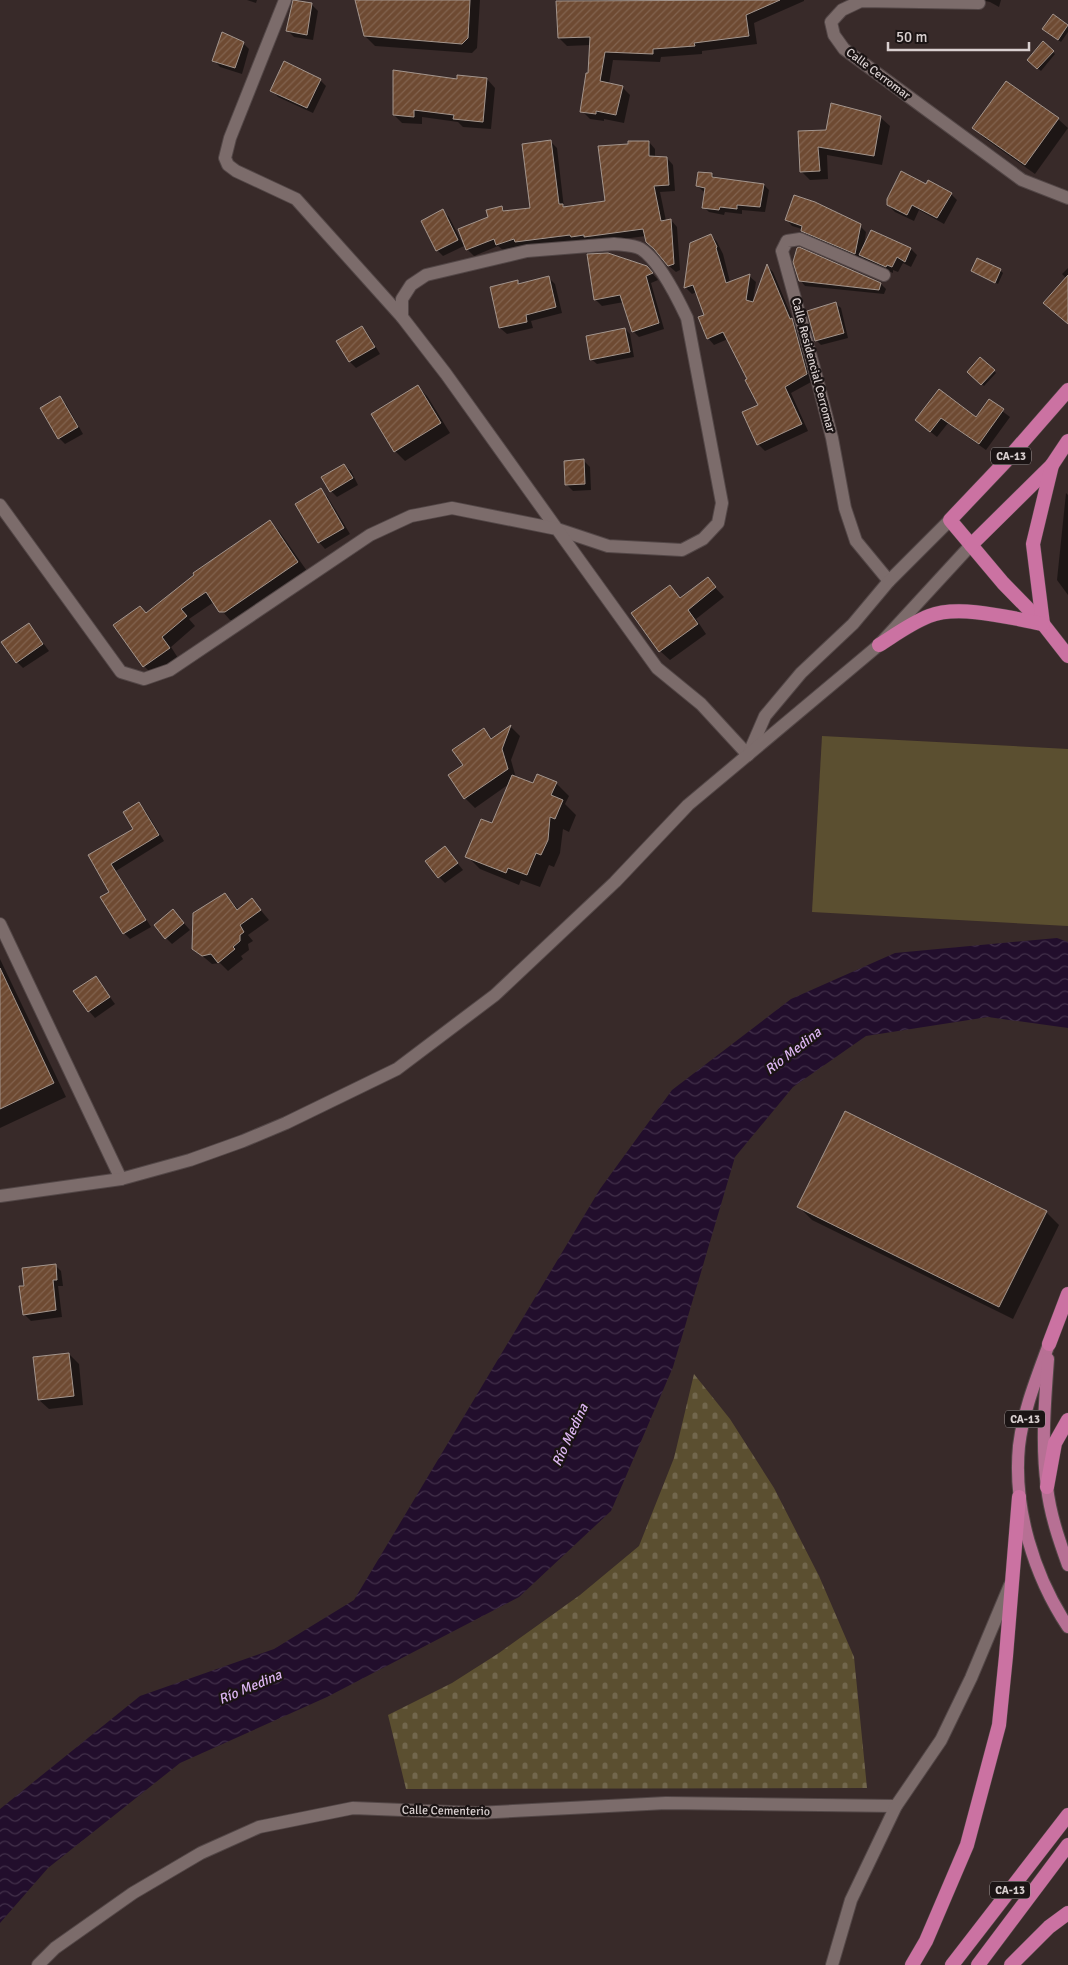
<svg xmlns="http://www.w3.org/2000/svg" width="1068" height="1965" viewBox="0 0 1068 1965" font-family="Signika,sans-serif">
<defs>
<pattern id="cemetery-stones" width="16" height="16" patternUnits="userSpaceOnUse" patternTransform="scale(1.25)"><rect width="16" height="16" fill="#5b4f30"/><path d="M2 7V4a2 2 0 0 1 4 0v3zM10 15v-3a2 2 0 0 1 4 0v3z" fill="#72674d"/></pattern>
<pattern id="water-waves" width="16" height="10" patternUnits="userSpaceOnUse" patternTransform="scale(1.25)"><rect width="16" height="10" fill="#220e2c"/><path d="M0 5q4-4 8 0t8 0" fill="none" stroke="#42304a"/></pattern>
<pattern id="building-hatch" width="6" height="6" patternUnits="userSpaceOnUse" patternTransform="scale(1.25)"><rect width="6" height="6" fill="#6e4a32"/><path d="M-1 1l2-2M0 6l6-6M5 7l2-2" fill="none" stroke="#82634f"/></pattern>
</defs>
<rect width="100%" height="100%" fill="#382a29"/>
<!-- cemetery -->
<path fill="url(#cemetery-stones)" d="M694,1374L730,1419L774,1488L819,1576L854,1657L867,1788L406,1789L388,1715L452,1683L499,1653L580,1595L639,1546L674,1458Z"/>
<!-- garden -->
<path fill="#5b4f30" d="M822,736L1068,749V926L812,912Z"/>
<!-- water -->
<path fill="url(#water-waves)" d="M1057,938L1068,942V1028L988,1017L866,1036L793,1087L735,1157L673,1367L611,1511L519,1597L327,1697L180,1763L48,1868L0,1923V1809L140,1696L274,1649L354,1600L600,1189L672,1090L791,999L895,953Z"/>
<!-- shadow -->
<g fill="#0007">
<path d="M247,0H257L256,3Z"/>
<path d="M357,0H480L477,48L472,53L375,46L365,36Z"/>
<path d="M592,0H804V1L754,23L757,44L702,51V54L661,57L660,62L613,60L609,84L622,87L630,95L624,123L604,119V121L590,119L582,111L589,75L591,45L567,46L559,38L557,2Z"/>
<path d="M981,0H1001L999,7L990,2Z"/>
<path d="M312,5L318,11L313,40L294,37L288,31Z"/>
<path d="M1053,16L1068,27V32L1061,42L1047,32Z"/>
<path d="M243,43L249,49L242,74L220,67L214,60Z"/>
<path d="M1043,43L1055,54L1041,71L1028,60Z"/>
<path d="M487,79L495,88L491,129L463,127L458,122L422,117V124L402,123L394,115Z"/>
<path d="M320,80L326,86L313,113L278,97L272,90Z"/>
<path d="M832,105L881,118L890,126L882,165L827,155L828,179L810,180L801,171L827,131Z"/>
<path d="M1058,119L1068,128L1035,174L984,138L974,128Z"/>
<path d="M551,142L557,148L564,208L606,202L649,142L655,149V157L667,158L673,165L675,191L660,192L666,221L671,220L677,227L680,270L676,272L669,266L646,236L592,243L522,248L520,246L503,250L498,246L474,256L467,249L490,218L502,207L506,212L531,209Z"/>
<path d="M712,174L717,179L764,185L769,190L765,212L742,210V214L725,212L724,215L709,212L704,207L706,192L703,191L697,186Z"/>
<path d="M927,186L951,194L957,200L944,224L919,210L914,221L895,212L888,205Z"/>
<path d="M443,211L449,217L464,246L443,256L437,250Z"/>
<path d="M786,219L860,226L866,232L864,246L872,231L911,249L917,255L911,267L903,263L898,272L893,270V273L866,261L862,257L861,259L808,237L802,229L792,226Z"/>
<path d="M711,235L717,242L723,254L730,282L749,276L756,282L753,301L768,267L773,272L794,322L798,326L813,381L791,393L808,431L765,451L758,444L759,406L749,380L728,339L714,345L708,338L705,315L697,292L692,294L686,288L691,244Z"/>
<path d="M647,267L658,280L651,283L664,329L639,337L633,331L624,302L602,306L595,299Z"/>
<path d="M1068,268V323L1066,278L1062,274Z"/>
<path d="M1000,270L1003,273L998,284L972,271Z"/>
<path d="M549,278L555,284L562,313L531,321L533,328L507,334L500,328L491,288L517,282L520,285Z"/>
<path d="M800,280L881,284L886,289L884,294L805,286Z"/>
<path d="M835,303L841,308L848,338L821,345L816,340Z"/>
<path d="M362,327L368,334L380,354L356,368L350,362L338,341Z"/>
<path d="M625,329L630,334L634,357L597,364L591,359Z"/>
<path d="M980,358L996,373L984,386L968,372Z"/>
<path d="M418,387L427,396L450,433L405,461L395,451L373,415Z"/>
<path d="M939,391L977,419L989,401L1010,417L986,450L948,423L937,437L916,420Z"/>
<path d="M60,398L66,404L83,434L65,444L59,438Z"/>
<path d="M584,461L590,467L591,490L573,491L566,484Z"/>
<path d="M344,465L351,471L358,485L337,497L331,491Z"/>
<path d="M320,490L327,496L350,534L325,549L319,542L296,504Z"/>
<path d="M1066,493L1068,495V595L1057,580Z"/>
<path d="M270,522L279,531L307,571L235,620H230L214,602L189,619L195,626L171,647L178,658L153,675L144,666L147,614L196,575Z"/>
<path d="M707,579L724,597L696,619L706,634L670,660L660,651L670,586L681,599Z"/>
<path d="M29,624L49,651L23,668L17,662Z"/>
<path d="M511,727L520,736L511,760L516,778L534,785L556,783L569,796L565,804L576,815L569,832L563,829L560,853L554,867L549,865L540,887L521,880L519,885L480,869L467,856L493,824L509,784L475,808L465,798L450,776L465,766L484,730L493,739Z"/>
<path d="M139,804L145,810L164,841L116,871L151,927L130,939L124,933L111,892L90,856L135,829Z"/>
<path d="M445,848L463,870L445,883L439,877Z"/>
<path d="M225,894L239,910L252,900L269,920L248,935L253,941L248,944L249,950L241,956L243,959L228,971L220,963L212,964L193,948Z"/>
<path d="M173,911L190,930L172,944L166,938Z"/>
<path d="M0,959L66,1097L0,1128Z"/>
<path d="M95,977L115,1004L95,1018L89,1011Z"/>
<path d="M799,1207L1046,1212L1059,1225L1013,1319L812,1220Z"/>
<path d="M55,1265L61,1271L63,1286H58L62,1317L31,1321L24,1314L25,1287Z"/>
<path d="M69,1354L79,1364L83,1405L49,1409L39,1400Z"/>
</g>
<!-- building -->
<g fill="url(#building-hatch)" stroke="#a3958d">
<path d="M293,0L312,3L307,35L286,31Z"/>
<path d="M355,0H470L468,38L462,44L364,36Z"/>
<path d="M780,0L746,15L749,36L694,43L695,46L653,49V54L605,52L600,81L623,86L616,115L596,111V114L580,112L586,73H588L590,37L558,38L556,1Z"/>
<path d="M1053,14L1068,25L1058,40L1042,29Z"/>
<path d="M222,32L244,42L235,68L212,61Z"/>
<path d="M1043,41L1054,51L1037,69L1027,60Z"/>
<path d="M284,61L321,79L307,108L270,91Z"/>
<path d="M393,70L457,79V75L487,78L483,122L453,119L454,115L414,110V117L393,115Z"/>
<path d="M1006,81L1059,118L1025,165L972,128Z"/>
<path d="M831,103L881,116L874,156L818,147L820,171L800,172L798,131L826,130Z"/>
<path d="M551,140L559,204H563V207L605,201L598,146L628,144V141H649V156L667,157L669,185L654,186L661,221L671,219L674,264L668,266L654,249L646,242L643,229L584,237V235L571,237L570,235L515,242L514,239L496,245L494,239L466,250L458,229L488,217L486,210L502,206L503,211L530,208L522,144Z"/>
<path d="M901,171L926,184L928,180L952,193L937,218L912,205L907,215L887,205V199Z"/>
<path d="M698,172L712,173V177L764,184L760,207L737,205V209L720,207L719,210L702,208L705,188L696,186Z"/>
<path d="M794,195L815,202L861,224L855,254L801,231L802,226L785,220Z"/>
<path d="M443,209L458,240L436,251L421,221Z"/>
<path d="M871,230L911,248L905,262L897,257L892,267L887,265L886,267L859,255Z"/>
<path d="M711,234L717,247L716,248L726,283L750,274L746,300L753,302L767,264L790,319L792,318L807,374L785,387L802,424L757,445L742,412L758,405L745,380L747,379L723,332L707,339L698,317L704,315L693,285L684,288L690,243Z"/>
<path d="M799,247L881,283L879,290L799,281L793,262L797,248Z"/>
<path d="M608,253L647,266L653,273L646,276L659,323L632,332L620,295L594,300L587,254Z"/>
<path d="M977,258L1001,269L995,283L971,271Z"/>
<path d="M1068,275V324L1043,303Z"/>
<path d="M549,276L556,307L526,315L527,322L499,328L490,287L518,280V284Z"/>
<path d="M836,302L844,333L815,341L807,311Z"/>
<path d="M362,326L375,347L349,362L336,341Z"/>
<path d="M625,328L630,352L590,360L586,336Z"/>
<path d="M980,357L995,370L981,385L967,372Z"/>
<path d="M418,385L441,423L394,452L371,414Z"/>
<path d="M939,389L976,417L989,399L1004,409L979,444L941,418L930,432L915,420Z"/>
<path d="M60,396L78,427L58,439L40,408Z"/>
<path d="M584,459L585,484L565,485L564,461Z"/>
<path d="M344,464L353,478L330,492L321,477Z"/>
<path d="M321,488L344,528L318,543L295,504Z"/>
<path d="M270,520L298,562L225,612H219L206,592L181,609L187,616L162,637L170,648L143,667L113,625L140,606L146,613L194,575L193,573Z"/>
<path d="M708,577L716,587L688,610L698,624L659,652L631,613L670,585L680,598Z"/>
<path d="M29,623L43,644L16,663L1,642Z"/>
<path d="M511,725L502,749L508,769L464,799L448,775L463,765L452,750L484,728L491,739Z"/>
<path d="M537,774L557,782L551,795L563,800L555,819L550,817L548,840L541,855L536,853L527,875L508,868L506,873L465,857L481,819L492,823L512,775L533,783Z"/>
<path d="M139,802L159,835L111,864L146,920L123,934L100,897L109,892L88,855L133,829L123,812Z"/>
<path d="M445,846L458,863L438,878L425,861Z"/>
<path d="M225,893L237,910L252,898L261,910L240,925L244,932L240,935V941L233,947L235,949L218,963L211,954L202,956L192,949L193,913Z"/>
<path d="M173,909L184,923L165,939L154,925Z"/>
<path d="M0,968L54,1083L0,1109Z"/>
<path d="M96,976L110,997L88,1012L73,991Z"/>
<path d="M845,1111L1047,1211L999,1307L797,1207Z"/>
<path d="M56,1264L57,1280H53L56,1310L23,1315L19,1286H24L22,1268Z"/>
<path d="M69,1353L74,1396L38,1400L33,1357Z"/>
</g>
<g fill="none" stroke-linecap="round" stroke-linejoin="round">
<defs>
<g id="minor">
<path d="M285,0L230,138L225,158L228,165L236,171L296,199L402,317"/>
<path d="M979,3L861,1L842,10L831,22L834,35L844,49L1022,180L1068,198"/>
<path d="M614,244C622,245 634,245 641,249C659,260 678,299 687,318L722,503L718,523L703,539L682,550L608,546L557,529L446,374L402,317V299L411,285L426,275L527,251Z"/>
<path d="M884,275L800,239L787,241L782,251L817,379L832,438L845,508L856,541L889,581"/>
<path d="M0,505L121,672L144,679L170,670L370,535L411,516L452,508L557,529L657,668L701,704L748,755"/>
<path d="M0,924L121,1179"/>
<path d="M38,1965L55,1948L133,1893L201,1853L259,1827L353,1808L477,1813L666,1803L896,1806"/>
<path d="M832,1965L851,1900L896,1806L941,1740L971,1678L1010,1585"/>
</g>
<g id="secondary">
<path d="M749,753L765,716L801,673L853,624L889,581L950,520"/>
<path d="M0,1196L121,1179L190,1160L243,1141L286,1123L397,1069L495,995L615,882L688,805L879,645L971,545"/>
</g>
<g id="primary">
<path d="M1049,1344C1037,1377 1023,1411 1019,1446C1013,1508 1034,1576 1068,1627"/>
<path d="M1048,1359C1045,1401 1041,1444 1047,1487C1050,1514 1059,1540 1068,1565"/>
</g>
<g id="trunk">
<path d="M1068,390L1006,461L950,520L1003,583L1043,624L1068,656"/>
<path d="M971,545L1052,465L1068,441"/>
<path d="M1043,624L1033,544L1052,465"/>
<path d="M879,645C895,635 911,623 929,616C959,604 1011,618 1043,624"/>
<path d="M1049,1344L1068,1294"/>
<path d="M1047,1487L1055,1443L1068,1420"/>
<path d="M912,1965L926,1941L967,1845L999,1725L1006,1656L1019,1497"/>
<path d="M952,1965L1068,1815"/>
<path d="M978,1965L1068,1845"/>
<path d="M1011,1965L1049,1927L1068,1913"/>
</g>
</defs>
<!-- minor casing -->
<use href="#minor" stroke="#534747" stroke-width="14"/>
<!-- secondary casing -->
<use href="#secondary" stroke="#534747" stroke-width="14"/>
<!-- primary casing -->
<use href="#primary" stroke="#534747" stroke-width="14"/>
<!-- trunk casing -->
<use href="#trunk" stroke="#534747" stroke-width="15"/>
<!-- minor -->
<use href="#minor" stroke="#7c6c6b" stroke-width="12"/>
<!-- secondary -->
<use href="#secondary" stroke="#7c6c6b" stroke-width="12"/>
<!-- primary -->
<use href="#primary" stroke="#b77094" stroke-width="12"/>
<!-- trunk -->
<use href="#trunk" stroke="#cb72a2" stroke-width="14"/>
</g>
<g text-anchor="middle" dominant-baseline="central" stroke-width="4.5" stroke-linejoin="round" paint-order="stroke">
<!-- shield labels -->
<g fill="#1b1414" stroke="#a09898" stroke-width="1">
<rect x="991" y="447.5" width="40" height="17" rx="4"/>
<rect x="1005" y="1410.5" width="40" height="17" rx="4"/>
<rect x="990" y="1881.5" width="40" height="17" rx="4"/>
</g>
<g font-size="11" font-weight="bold" fill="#d9d0d0">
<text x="1011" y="456">CA-13</text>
<text x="1025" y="1419">CA-13</text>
<text x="1010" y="1890">CA-13</text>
</g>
<!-- street labels -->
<g font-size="12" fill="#d9d0d0" stroke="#1b1414">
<text transform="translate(878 74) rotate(37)">Calle Cerromar</text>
<text transform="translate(813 365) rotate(75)">Calle Residencial Cerromar</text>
<text transform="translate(446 1811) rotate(1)">Calle Cementerio</text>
</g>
<!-- water labels -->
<g font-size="14" font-style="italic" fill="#ddb6f2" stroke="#1b1414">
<text transform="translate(793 1051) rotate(-38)">Río Medina</text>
<text transform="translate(570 1435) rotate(-65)">Río Medina</text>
<text transform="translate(250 1687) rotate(-23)">Río Medina</text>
</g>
</g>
<!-- scale -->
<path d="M888 42v8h141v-8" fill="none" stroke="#d9d0d0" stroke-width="2.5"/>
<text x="896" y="42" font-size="15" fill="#d9d0d0" stroke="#1b1414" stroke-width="4" paint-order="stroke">50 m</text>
</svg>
